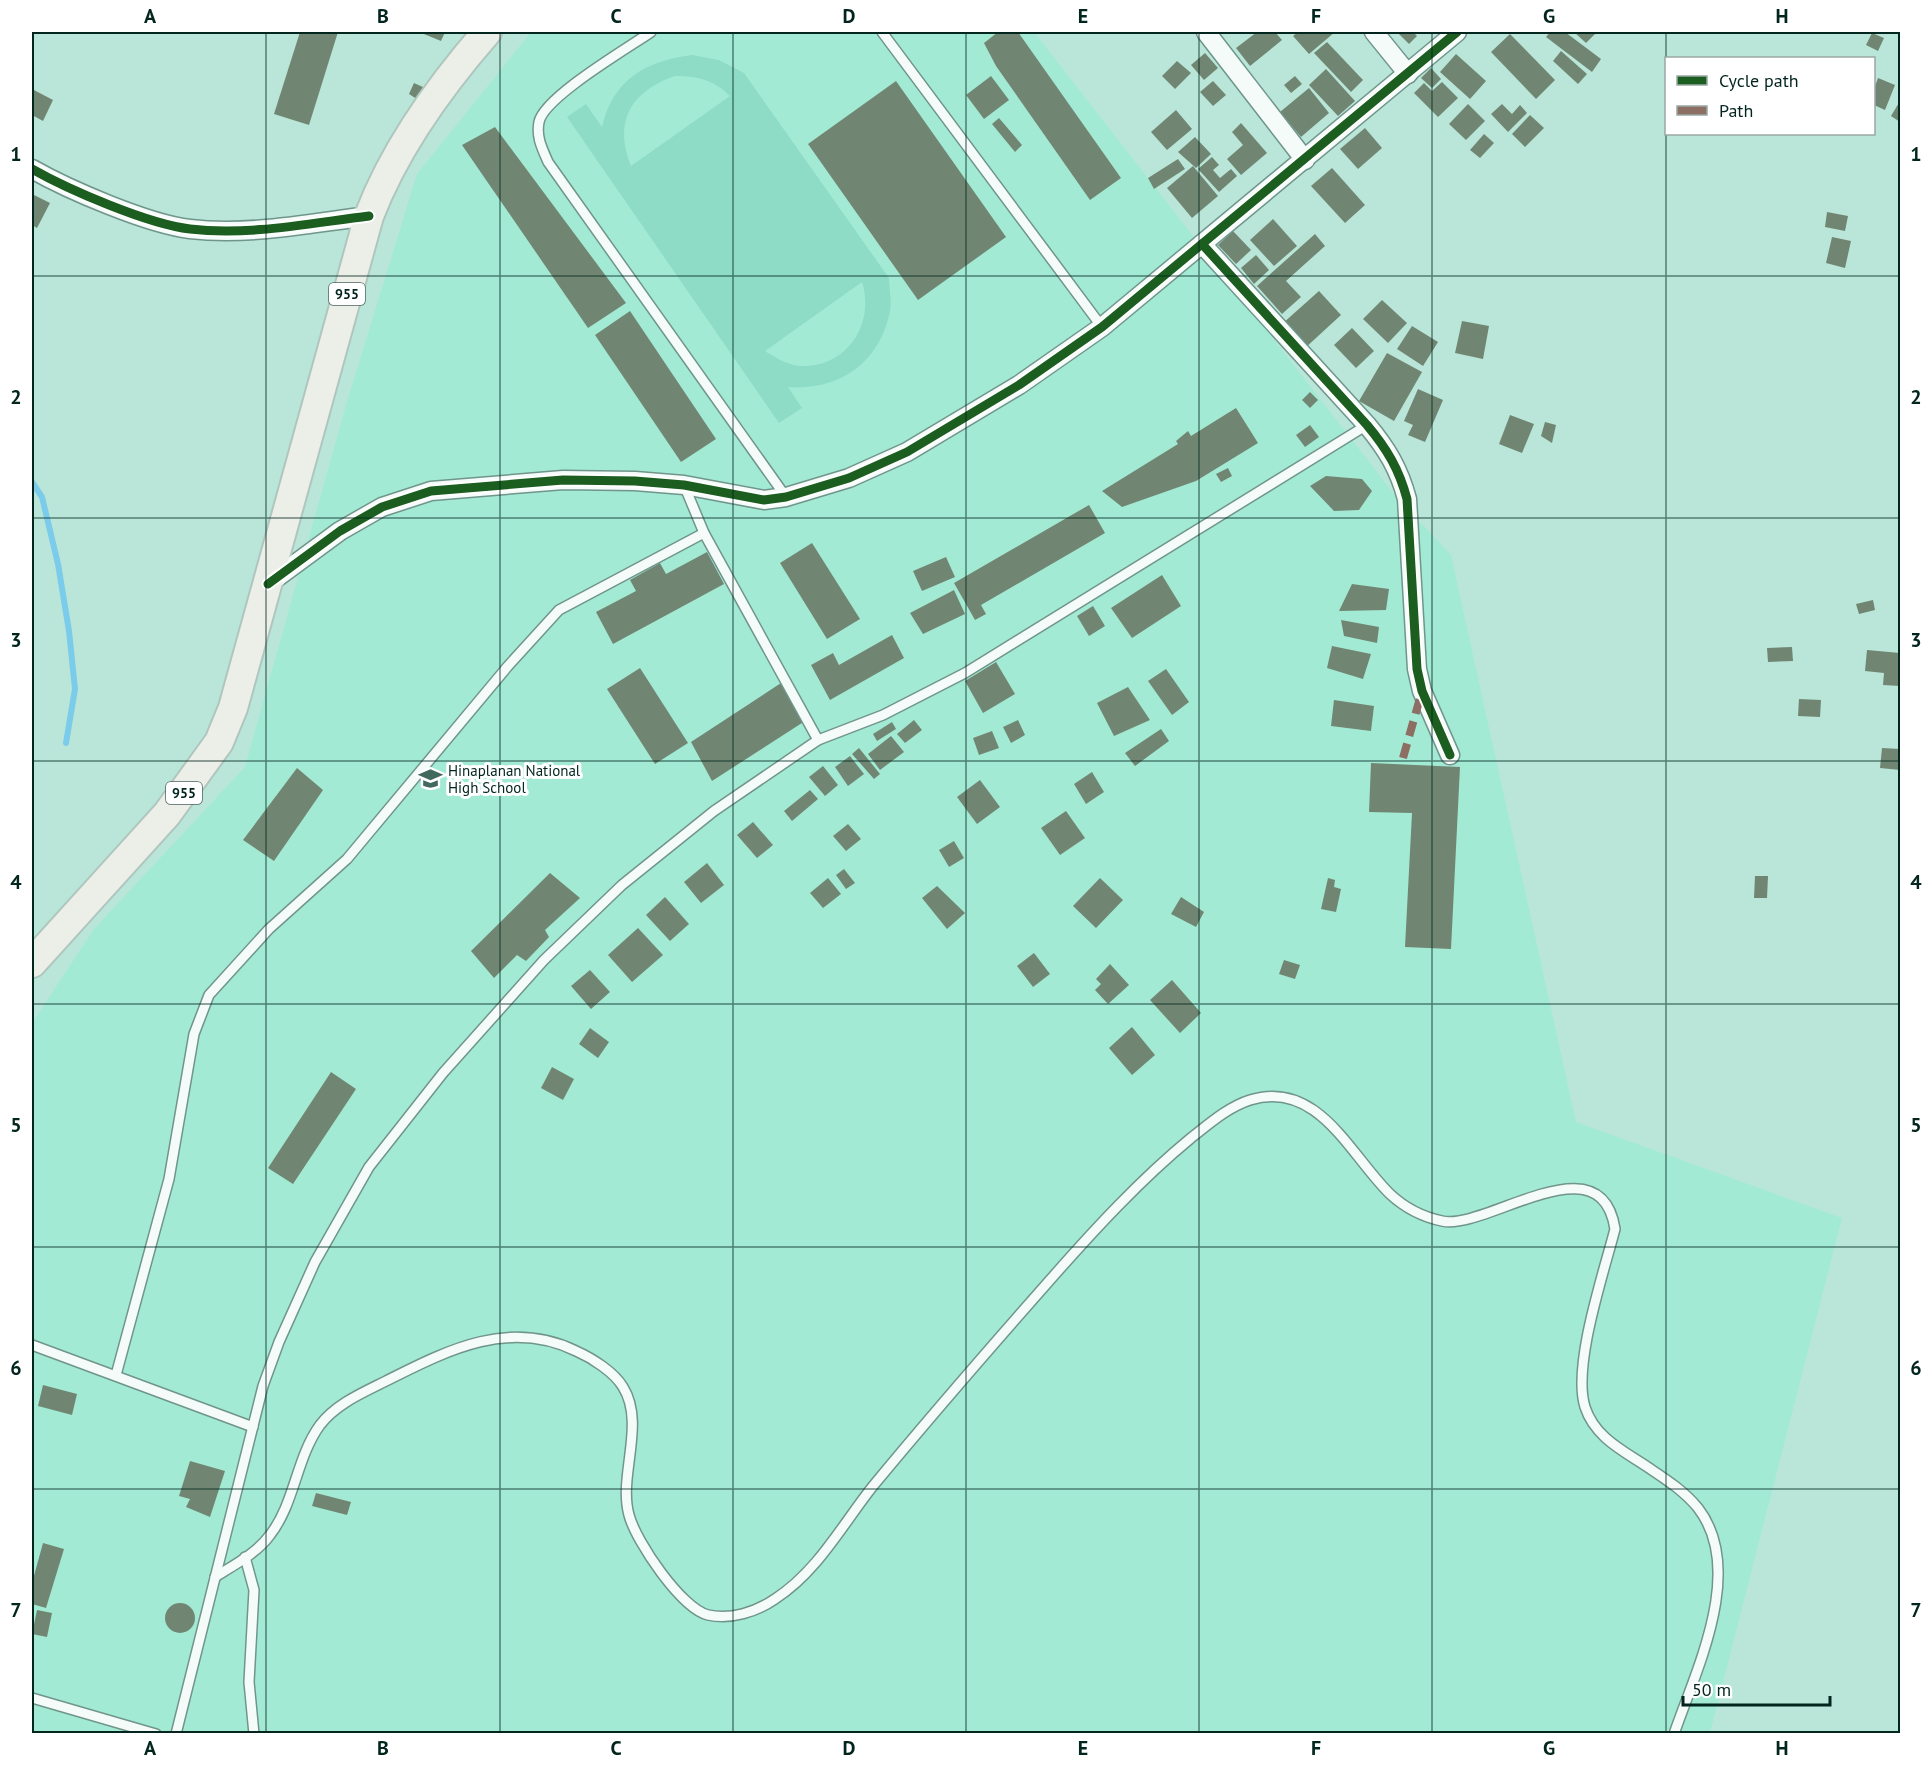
<svg xmlns="http://www.w3.org/2000/svg" width="1932" height="1765" viewBox="0 0 1932 1765" font-family="'PT Sans',sans-serif">
<rect width="100%" height="100%" fill="#b9e6d8"/>
<!-- built -->
<path fill="#a3ead5" d="M531,32H1034L1395,495L1451,555L1576,1122L1842,1218L1710,1733L32,1734V1023L94,929L245,767L346,405L417,174Z"/>
<!-- green -->
<path fill="#8edcc5" fill-rule="evenodd" d="M692,55L719,60L744,73L889,278C889,288 892,301 890,311C880,363 839,391 788,387L802,408L779,423L567,117L586,104L602,127C613,79 646,61 692,55ZM675,76C698,76 714,80 730,96L631,166C613,122 631,91 675,76ZM862,282C875,323 848,366 803,366C789,366 776,358 765,351Z"/>
<g fill="none" stroke-linecap="round" stroke-linejoin="round">
<!-- stream -->
<path stroke="#7bccea" stroke-width="6" d="M32,482L42,497L58,564L69,631L75,689L66,743"/>
</g>
<!-- building -->
<g fill="#718672">
<path d="M300,32H338L309,125L274,114Z"/>
<path d="M419,32H445L441,41Z"/>
<path d="M998,32H1018L1121,178L1090,200L996,66L984,43Z"/>
<path d="M1257,32H1275L1282,40L1250,66L1236,48Z"/>
<path d="M1298,32H1335L1309,54L1293,36Z"/>
<path d="M1397,32H1413L1417,36L1409,44Z"/>
<path d="M1550,32H1565L1601,59L1592,72L1546,37Z"/>
<path d="M1574,32H1594L1596,33L1586,43Z"/>
<path d="M1872,33L1884,38L1878,51L1866,45Z"/>
<path d="M1510,34L1555,80L1536,99L1491,52Z"/>
<path d="M1327,42L1363,80L1351,92L1314,53Z"/>
<path d="M1561,51L1587,74L1578,84L1553,61Z"/>
<path d="M1205,53L1218,68L1204,80L1191,65Z"/>
<path d="M1456,54L1486,81L1470,99L1440,72Z"/>
<path d="M1177,61L1191,73L1175,89L1162,76Z"/>
<path d="M1431,68L1441,79L1432,88L1421,78Z"/>
<path d="M1326,69L1355,101L1338,116L1309,85Z"/>
<path d="M991,76L1009,100L984,119L966,95Z"/>
<path d="M1295,76L1302,84L1291,93L1284,85Z"/>
<path d="M1878,78L1895,85L1885,110L1874,105V89Z"/>
<path d="M896,81L1006,237L918,300L808,144Z"/>
<path d="M1213,81L1226,95L1213,106L1200,92Z"/>
<path d="M1442,82L1458,98L1438,117L1414,93L1424,83L1432,91Z"/>
<path d="M414,83L425,88L420,101L409,94Z"/>
<path d="M1309,88L1329,113L1301,137L1280,112Z"/>
<path d="M32,89L53,100L43,121L32,115Z"/>
<path d="M1900,101V122L1891,116Z"/>
<path d="M1468,104L1485,121L1466,140L1449,124Z"/>
<path d="M1502,104L1512,114L1520,105L1527,113L1508,132L1491,114Z"/>
<path d="M1176,110L1192,129L1167,150L1151,132Z"/>
<path d="M1530,115L1544,128L1525,147L1512,134Z"/>
<path d="M999,118L1022,145L1015,152L992,124Z"/>
<path d="M1241,123L1267,153L1241,175L1227,159L1243,145L1232,132Z"/>
<path d="M495,127L626,303L588,328L462,145Z"/>
<path d="M1365,128L1382,148L1358,169L1340,149Z"/>
<path d="M1484,134L1494,143L1480,158L1470,150Z"/>
<path d="M1195,137L1211,154L1196,168L1178,152Z"/>
<path d="M1212,157L1219,165L1213,170L1220,178L1231,169L1237,176L1219,192L1198,169Z"/>
<path d="M1178,159L1185,169L1154,189L1148,178Z"/>
<path d="M1193,166L1218,196L1192,218L1167,188Z"/>
<path d="M1332,168L1365,205L1345,223L1311,186Z"/>
<path d="M32,194L50,203L37,228L32,225Z"/>
<path d="M1827,212L1848,216L1845,231L1825,227Z"/>
<path d="M1273,219L1297,246L1274,266L1250,240Z"/>
<path d="M1233,231L1251,250L1236,264L1218,245Z"/>
<path d="M1315,234L1325,246L1286,281L1301,297L1282,314L1257,286Z"/>
<path d="M1832,237L1851,241L1845,268L1826,263Z"/>
<path d="M1256,255L1269,270L1254,284L1241,268Z"/>
<path d="M1319,291L1341,315L1304,349L1282,324Z"/>
<path d="M1382,300L1407,323L1388,343L1363,319Z"/>
<path d="M630,311L716,439L681,462L595,335Z"/>
<path d="M1462,321L1489,326L1483,359L1455,353Z"/>
<path d="M1412,326L1438,342L1423,366L1397,349Z"/>
<path d="M1352,328L1374,351L1356,368L1334,345Z"/>
<path d="M1387,353L1422,372L1394,421L1359,401Z"/>
<path d="M1418,389L1443,400L1425,442L1408,435L1413,425L1404,421Z"/>
<path d="M1310,392L1318,400L1310,408L1302,400Z"/>
<path d="M1236,408L1258,443L1196,481L1122,507L1102,491L1178,444L1176,441L1188,431L1191,436Z"/>
<path d="M1510,415L1534,424L1522,453L1499,444Z"/>
<path d="M1545,422L1556,425L1552,443L1541,436Z"/>
<path d="M1310,425L1319,437L1305,447L1296,435Z"/>
<path d="M1228,468L1232,476L1221,482L1216,474Z"/>
<path d="M1326,476L1362,479L1372,491L1359,510L1334,511L1310,486Z"/>
<path d="M1089,505L1105,533L981,605L986,614L975,620L954,583Z"/>
<path d="M812,543L860,619L827,639L780,563Z"/>
<path d="M707,552L724,584L613,644L596,612L636,591L630,580L660,563L666,574Z"/>
<path d="M946,557L955,577L922,591L913,571Z"/>
<path d="M1162,575L1181,606L1132,638L1111,608Z"/>
<path d="M1352,584L1389,589L1386,610L1339,611Z"/>
<path d="M954,590L965,614L923,634L910,613Z"/>
<path d="M1873,600L1875,610L1859,614L1856,604Z"/>
<path d="M1093,606L1105,626L1089,636L1077,616Z"/>
<path d="M1341,620L1379,627L1377,643L1344,636Z"/>
<path d="M892,635L904,658L830,700L811,665L833,653L839,665Z"/>
<path d="M1332,646L1371,654L1363,679L1327,668Z"/>
<path d="M1792,647L1793,661L1768,662L1767,648Z"/>
<path d="M1867,650L1900,653V686L1883,685L1884,673L1865,671Z"/>
<path d="M996,662L1015,694L983,713L965,681Z"/>
<path d="M640,668L688,743L655,764L607,689Z"/>
<path d="M1166,669L1189,702L1172,715L1148,681Z"/>
<path d="M781,683L805,721L712,781L691,742Z"/>
<path d="M1128,687L1150,720L1114,736L1097,703Z"/>
<path d="M1799,699L1821,700L1820,717L1798,716Z"/>
<path d="M1334,700L1374,706L1371,731L1331,726Z"/>
<path d="M914,720L922,730L905,743L897,734Z"/>
<path d="M1018,720L1025,735L1011,743L1003,727Z"/>
<path d="M892,722L896,729L877,741L873,734Z"/>
<path d="M1161,729L1169,741L1135,766L1125,753Z"/>
<path d="M992,731L999,748L979,755L973,738Z"/>
<path d="M891,736L904,752L880,770L868,754Z"/>
<path d="M859,748L880,774L874,779L852,754Z"/>
<path d="M1882,748L1900,749V770L1880,768Z"/>
<path d="M850,756L864,774L848,786L835,767Z"/>
<path d="M1371,763L1460,767L1451,949L1405,947L1412,813L1369,812Z"/>
<path d="M823,766L838,785L825,796L809,777Z"/>
<path d="M297,768L323,790L274,861L243,840Z"/>
<path d="M1092,772L1104,792L1086,804L1074,784Z"/>
<path d="M980,780L1000,807L977,824L957,797Z"/>
<path d="M810,790L818,799L792,821L784,811Z"/>
<path d="M1066,811L1085,838L1060,855L1041,828Z"/>
<path d="M753,822L773,845L757,858L737,835Z"/>
<path d="M848,824L861,839L846,851L833,836Z"/>
<path d="M954,841L964,858L949,867L939,850Z"/>
<path d="M707,863L724,885L701,903L684,882Z"/>
<path d="M844,869L855,883L846,889L836,875Z"/>
<path d="M550,873L580,898L545,930L549,937L526,961L517,955L494,978L471,951Z"/>
<path d="M1755,876H1768L1767,898H1754Z"/>
<path d="M828,878L841,894L823,908L810,893Z"/>
<path d="M1100,878L1123,900L1096,928L1073,906Z"/>
<path d="M1328,878L1335,880L1334,887L1341,889L1336,912L1321,909Z"/>
<path d="M937,886L965,913L947,929L922,898Z"/>
<path d="M665,897L689,924L670,941L646,915Z"/>
<path d="M1181,897L1204,912L1196,927L1171,914Z"/>
<path d="M638,928L663,955L632,982L608,955Z"/>
<path d="M1034,953L1050,974L1033,987L1017,966Z"/>
<path d="M1284,960L1300,965L1295,979L1279,974Z"/>
<path d="M1110,964L1129,985L1108,1004L1095,990L1101,984L1096,979Z"/>
<path d="M590,970L610,992L591,1009L571,986Z"/>
<path d="M1172,980L1201,1013L1180,1033L1150,1000Z"/>
<path d="M1132,1027L1155,1055L1132,1075L1109,1048Z"/>
<path d="M590,1028L609,1042L598,1058L579,1044Z"/>
<path d="M552,1067L574,1079L563,1100L541,1088Z"/>
<path d="M331,1072L356,1089L293,1184L268,1168Z"/>
<path d="M43,1385L77,1394L72,1415L38,1406Z"/>
<path d="M190,1461L225,1471L210,1517L186,1507L190,1499L179,1496Z"/>
<path d="M316,1493L351,1502L347,1515L312,1506Z"/>
<path d="M43,1543L64,1549L46,1608L32,1604V1583Z"/>
<circle cx="180" cy="1618" r="15"/>
<path d="M37,1610L52,1613L47,1637L32,1634Z"/>
</g>
<g fill="none" stroke-linecap="round" stroke-linejoin="round">
<defs>
<g id="service">
<path d="M651,32C628,48 544,97 539,122C536,137 542,148 548,162L786,497"/>
<path d="M882,32L1102,327"/>
<path d="M684,485L704,533L818,740"/>
<path d="M32,1345L253,1427"/>
<path d="M116,1375L169,1179L194,1034L209,995L269,929L347,859L508,666L559,610L704,533"/>
<path d="M245,1557L254,1590L249,1682L254,1734"/>
<path d="M215,1577C234,1565 257,1553 270,1535C295,1503 296,1458 320,1425C336,1404 362,1393 386,1381C446,1351 508,1318 576,1351C592,1358 614,1372 623,1387C646,1424 618,1476 629,1515C636,1542 682,1609 708,1615C731,1620 756,1612 775,1599C818,1571 842,1525 873,1486C931,1416 990,1348 1050,1280C1094,1230 1140,1180 1191,1138C1209,1124 1228,1107 1250,1100C1318,1079 1350,1155 1390,1194C1405,1208 1423,1217 1442,1221C1486,1231 1601,1138 1615,1229C1604,1272 1572,1366 1585,1407C1595,1438 1624,1451 1649,1468C1667,1480 1684,1491 1698,1508C1746,1570 1696,1670 1674,1734"/>
<path d="M32,1698L156,1734"/>
<path d="M176,1734L263,1386L279,1342L315,1262L369,1167L443,1073L544,960L622,885L714,811L818,740L883,715L965,673L1367,425"/>
</g>
<g id="minor">
<path d="M1206,32L1305,160"/>
<path d="M1374,32L1408,74"/>
<path d="M32,169C69,190 148,224 190,229C249,236 311,223 369,216"/>
<path d="M1202,244L1367,425C1387,449 1399,469 1407,499L1417,669L1422,691L1450,755"/>
<path d="M268,584L340,531L382,507L431,491L563,480L635,481L684,485L764,500L786,497L849,478L907,452L1019,385L1102,327L1457,32"/>
</g>
<path id="primary" d="M32,963L167,814L219,742L233,708L369,216C395,148 439,87 487,32"/>
</defs>
<!-- service casing -->
<use href="#service" stroke="#70958b" stroke-width="12"/>
<!-- minor casing -->
<use href="#minor" stroke="#70958b" stroke-width="21"/>
<!-- primary casing -->
<use href="#primary" stroke="#afc6bf" stroke-width="32"/>
<!-- service -->
<use href="#service" stroke="#f4fbf9" stroke-width="9"/>
<!-- minor -->
<use href="#minor" stroke="#f4fbf9" stroke-width="18"/>
<!-- primary -->
<use href="#primary" stroke="#eceee8" stroke-width="28"/>
<!-- quiet -->
<path stroke="#8d6e63" stroke-width="8" stroke-dasharray="15 8" stroke-linecap="butt" d="M1403,758L1422,691"/>
<defs>
<g id="cycleway">
<path d="M32,169C69,190 148,224 190,229C249,236 311,223 369,216"/>
<path d="M1202,244L1367,425C1387,449 1399,469 1407,499L1417,669L1422,691L1450,755"/>
<path d="M268,584L340,531L382,507L431,491L563,480L635,481L684,485L764,500L786,497L849,478L907,452L1019,385L1102,327L1457,32"/>
</g>
</defs>
<!-- cycleway casing -->
<use href="#cycleway" stroke="#fff" stroke-width="13"/>
<!-- cycleway -->
<use href="#cycleway" stroke="#1b5e20" stroke-width="9"/>
</g>
<!-- grid -->
<path fill="none" stroke="#02251d" stroke-width="1.5" stroke-opacity="0.55" d="M266,32V1734M500,32V1734M733,32V1734M966,32V1734M1199,32V1734M1432,32V1734M1666,32V1734M32,276H1900M32,518H1900M32,761H1900M32,1004H1900M32,1247H1900M32,1489H1900"/>
<!-- icons -->
<defs>
<symbol id="school-bare" viewBox="-9 -9 18 18"><path d="M0-5L7-2L0 1L-7-2ZM-4 1L0 2.5L4 1V4Q0 6-4 4Z" fill="#42695e" stroke="#fff" stroke-width="2.5" paint-order="stroke"/></symbol>
</defs>
<g fill-rule="evenodd">
<use href="#school-bare" x="414" y="762" width="33" height="33"/>
</g>
<g text-anchor="middle" dominant-baseline="central" stroke-width="6" stroke-linejoin="round" paint-order="stroke">
<!-- shield labels -->
<g fill="#fff" stroke="#4e6661" stroke-width="1.5">
<rect x="329" y="283" width="36" height="22" rx="4.5"/>
<rect x="166" y="782" width="36" height="22" rx="4.5"/>
</g>
<g font-size="14" font-weight="bold" fill="#02251d">
<text x="347" y="294">955</text>
<text x="184" y="793">955</text>
</g>
<!-- poi labels -->
<g font-size="15" fill="#02251d" stroke="#fff" text-anchor="start">
<text x="448" y="770">Hinaplanan National<tspan x="448" dy="17">High School</tspan></text>
</g>
</g>
<!-- border -->
<rect width="1932" height="1765" fill="none" stroke="#ffffff" stroke-width="66"/>
<!-- legend -->
<rect x="1665" y="57" width="210" height="78" fill="#ffffff" stroke="#9aa8a5" stroke-width="1.5"/>
<rect x="1677" y="76" width="30" height="9" fill="#1b5e20" stroke="#9aa8a5" stroke-width="1.5"/>
<text x="1719" y="87" font-size="18" fill="#02251d">Cycle path</text>
<rect x="1677" y="106" width="30" height="9" fill="#8d6e63" stroke="#9aa8a5" stroke-width="1.5"/>
<text x="1719" y="117" font-size="18" fill="#02251d">Path</text>
<!-- scale -->
<path d="M1683 1696v9h147v-9" fill="none" stroke="#02251d" stroke-width="3"/>
<text x="1692" y="1696" font-size="18" fill="#02251d" stroke="#ffffff" stroke-width="4.5" paint-order="stroke">50 m</text>
<rect x="33" y="33" width="1866" height="1699" fill="none" stroke="#02251d" stroke-width="2"/>
<g font-size="20" text-anchor="middle" font-weight="bold" fill="#02251d">
<text x="150" y="23">A</text>
<text x="383" y="23">B</text>
<text x="616" y="23">C</text>
<text x="849" y="23">D</text>
<text x="1083" y="23">E</text>
<text x="1316" y="23">F</text>
<text x="1549" y="23">G</text>
<text x="1782" y="23">H</text>
<text x="16" y="161">1</text>
<text x="1916" y="161">1</text>
<text x="16" y="404">2</text>
<text x="1916" y="404">2</text>
<text x="16" y="647">3</text>
<text x="1916" y="647">3</text>
<text x="16" y="889">4</text>
<text x="1916" y="889">4</text>
<text x="16" y="1132">5</text>
<text x="1916" y="1132">5</text>
<text x="16" y="1375">6</text>
<text x="1916" y="1375">6</text>
<text x="16" y="1617">7</text>
<text x="1916" y="1617">7</text>
<text x="150" y="1755">A</text>
<text x="383" y="1755">B</text>
<text x="616" y="1755">C</text>
<text x="849" y="1755">D</text>
<text x="1083" y="1755">E</text>
<text x="1316" y="1755">F</text>
<text x="1549" y="1755">G</text>
<text x="1782" y="1755">H</text>
</g>
</svg>
